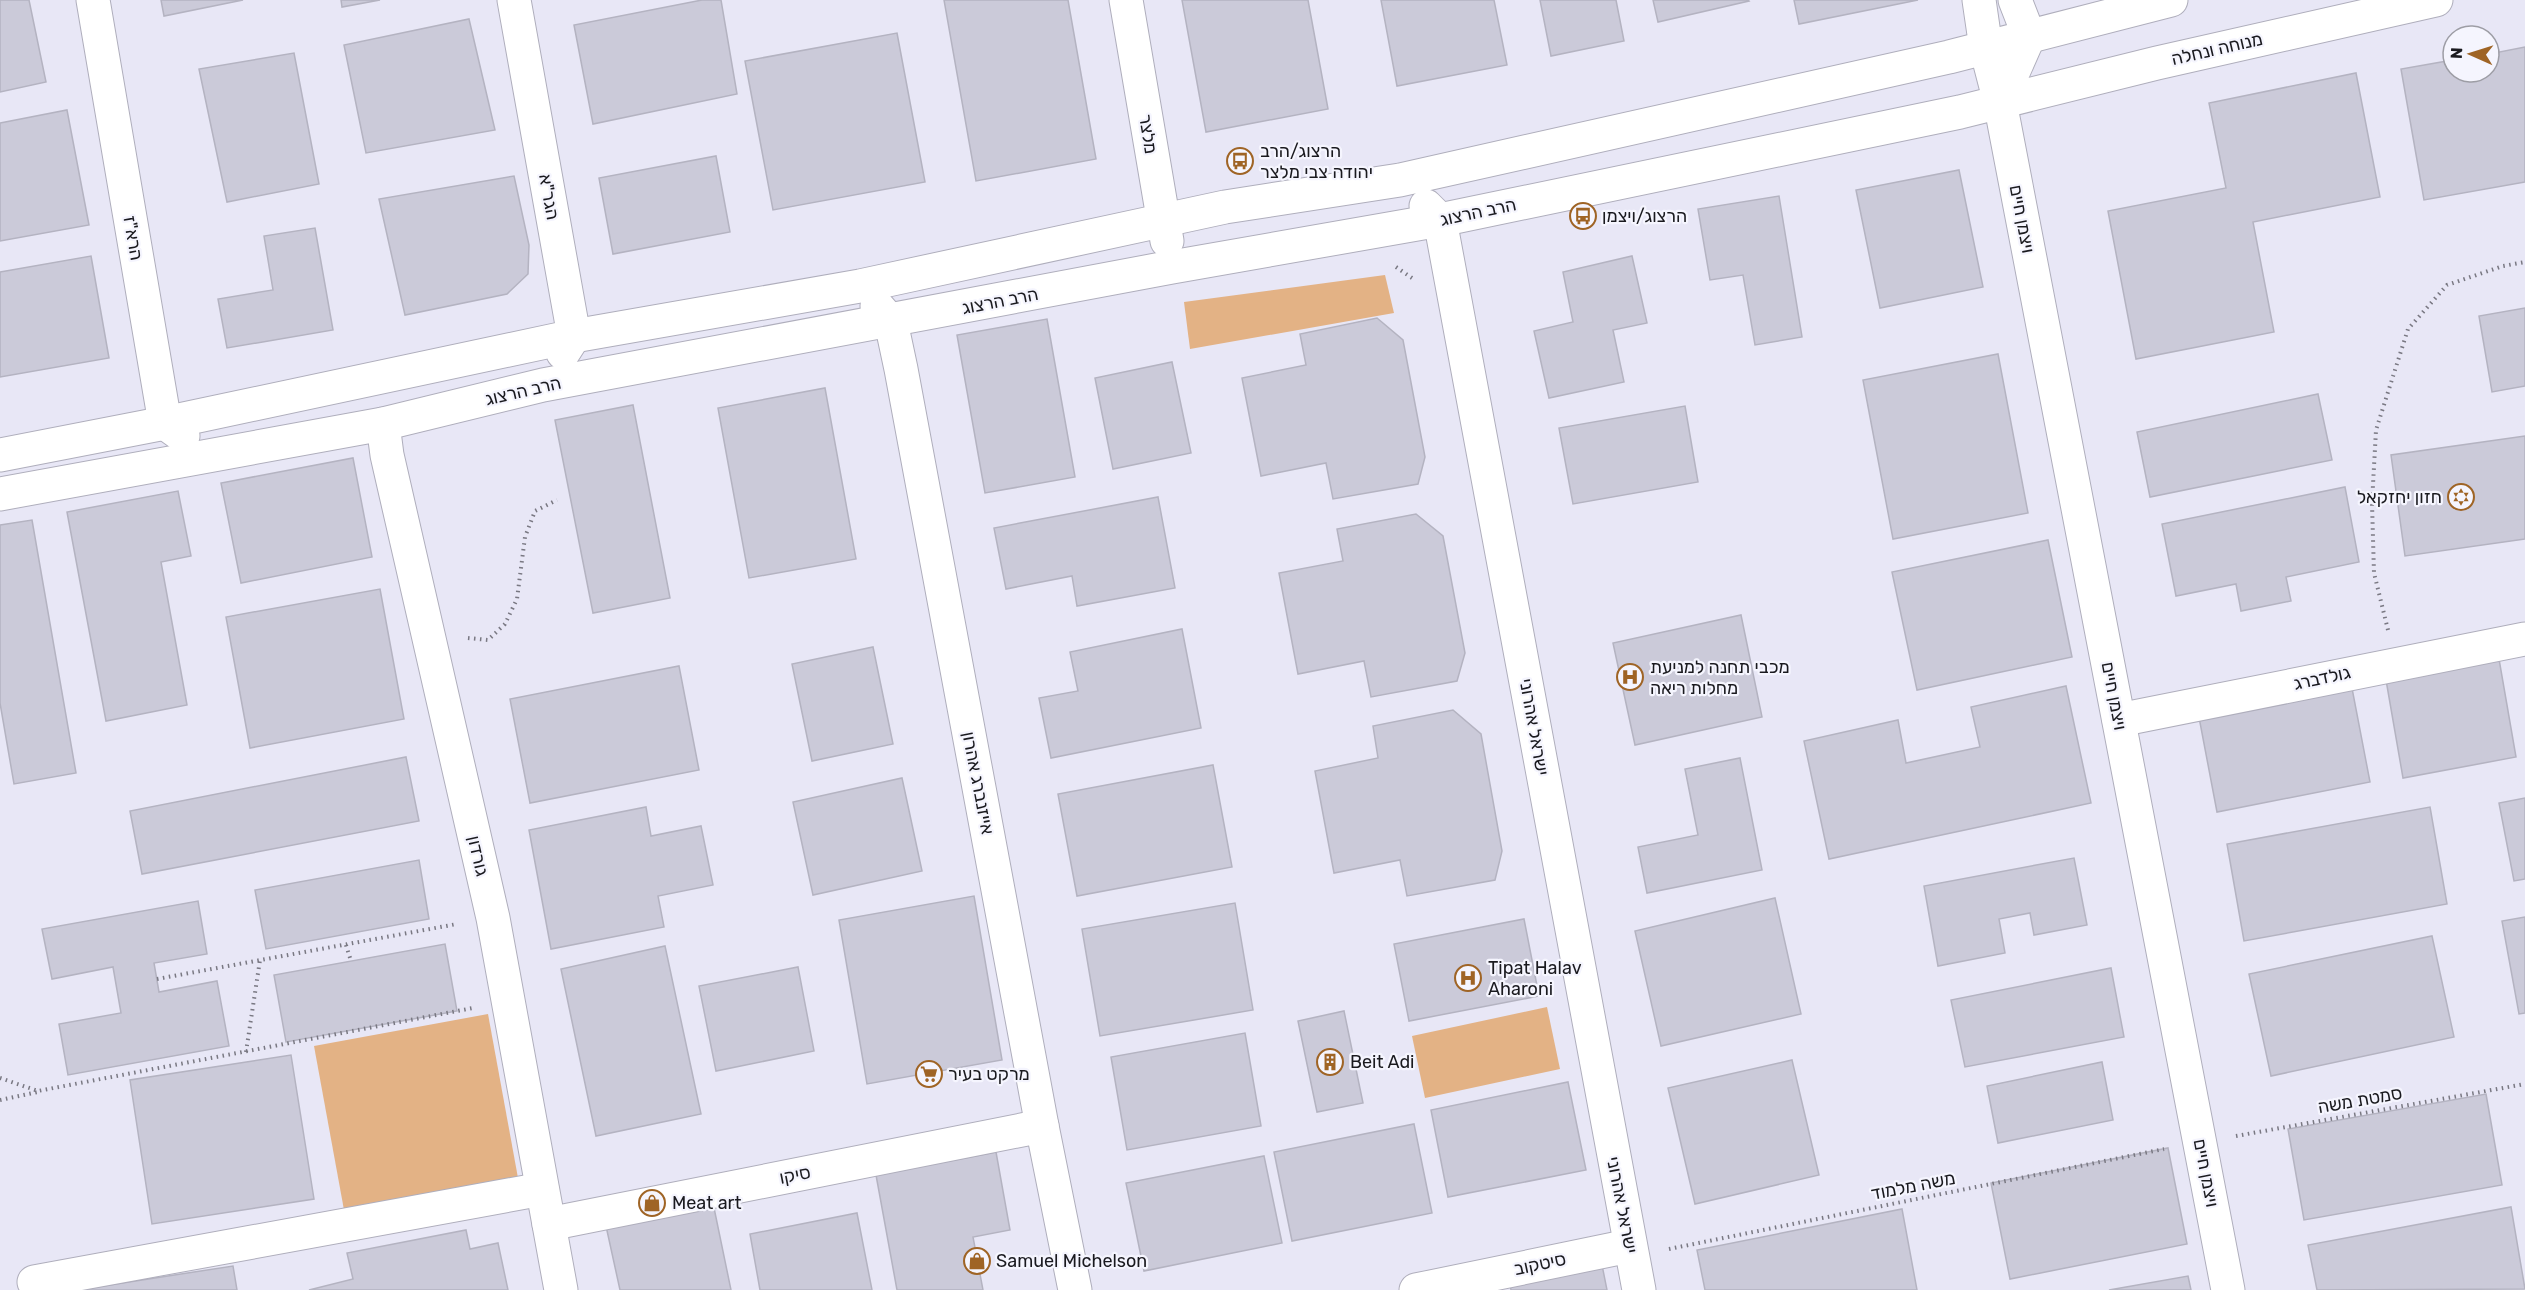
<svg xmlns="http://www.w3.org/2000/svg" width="2525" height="1290" viewBox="0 0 2525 1290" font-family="Rubik,'Noto Sans Hebrew',sans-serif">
<rect width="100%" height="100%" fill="#e8e7f6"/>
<!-- green -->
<g fill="#e3b285">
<path d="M1385,275L1394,313L1190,349L1184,302Z"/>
<path d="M1547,1007L1560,1069L1425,1098L1412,1036Z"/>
<path d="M488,1014L518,1178L344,1210L314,1046Z"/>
</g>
<!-- building -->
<g fill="#cbcad9" stroke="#b4b3c1" stroke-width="1.5">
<path d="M0,0H29L46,82L0,92Z"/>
<path d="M161,0H243L164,16Z"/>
<path d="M341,0H380L342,7Z"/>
<path d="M702,0H721L737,94L593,124L574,25Z"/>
<path d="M944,0H1068L1096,159L976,181Z"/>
<path d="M1182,0H1308L1328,109L1206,132Z"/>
<path d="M1381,0H1494L1507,65L1397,86Z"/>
<path d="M1540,0H1616L1624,41L1551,56Z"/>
<path d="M1653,0H1748L1749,1L1658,22Z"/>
<path d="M1794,0H1918L1799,24Z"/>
<path d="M469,19L495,130L366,153L344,45Z"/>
<path d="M897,33L925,182L773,210L745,61Z"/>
<path d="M2525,47V182L2424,200L2401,69L2453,60V72H2489V54Z"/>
<path d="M294,53L319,184L227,202L199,69Z"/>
<path d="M2356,73L2380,197L2253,222L2274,332L2136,359L2108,211L2226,188L2209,103Z"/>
<path d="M67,110L89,225L0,241V123Z"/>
<path d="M716,156L730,232L613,254L599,178Z"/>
<path d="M1959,170L1983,287L1880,308L1856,190Z"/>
<path d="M514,176L529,245L528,274L507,294L405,315L379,199Z"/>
<path d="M1779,196L1802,337L1755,345L1743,275L1710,280L1698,209Z"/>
<path d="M315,228L333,330L227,348L218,299L273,290L264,236Z"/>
<path d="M91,256L109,358L0,377V272Z"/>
<path d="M1632,256L1647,323L1613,330L1624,382L1549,398L1534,331L1573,322L1563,272Z"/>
<path d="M2525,308V386L2492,392L2479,316Z"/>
<path d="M1377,318L1403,340L1425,457L1418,484L1333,499L1326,463L1261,476L1242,378L1306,365L1300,334Z"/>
<path d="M1047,319L1075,477L985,493L957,335Z"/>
<path d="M1998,354L2028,513L1893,539L1863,380Z"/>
<path d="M1172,362L1191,453L1113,469L1095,378Z"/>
<path d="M825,388L856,559L749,578L718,408Z"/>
<path d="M2318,394L2332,460L2150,497L2137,432Z"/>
<path d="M633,405L670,598L593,613L555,420Z"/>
<path d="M1685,406L1698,482L1573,504L1559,428Z"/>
<path d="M2525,436V539L2405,556L2391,455Z"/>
<path d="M353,458L372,557L241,583L221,483Z"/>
<path d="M2345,487L2359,562L2286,577L2291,601L2241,611L2236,584L2176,596L2162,524Z"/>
<path d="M178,491L191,556L161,562L187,705L106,721L67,512Z"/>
<path d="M1158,497L1175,588L1077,606L1072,576L1006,589L994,528Z"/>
<path d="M1416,514L1443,536L1465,653L1457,681L1371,697L1364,661L1298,674L1279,573L1343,561L1337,529Z"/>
<path d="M32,520L76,773L14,784L0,703V525Z"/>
<path d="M2048,540L2072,657L1917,690L1892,572Z"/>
<path d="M380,589L404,719L250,748L226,617Z"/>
<path d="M1741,615L1762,717L1635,745L1613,643Z"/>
<path d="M1182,629L1201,728L1051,758L1039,698L1078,691L1070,652Z"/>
<path d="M873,647L893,744L812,761L792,664Z"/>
<path d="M2499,659L2516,757L2403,778L2386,680Z"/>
<path d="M679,666L699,770L530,803L510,699Z"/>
<path d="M2351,683L2370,782L2217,812L2198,712Z"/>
<path d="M2066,686L2091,803L1829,859L1804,741L1898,720L1906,763L1980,747L1971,707Z"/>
<path d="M1453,710L1481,734L1502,851L1495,880L1407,896L1400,860L1334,873L1315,771L1378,758L1373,726Z"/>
<path d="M406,757L419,821L142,874L130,811Z"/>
<path d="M1740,758L1762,870L1647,893L1638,847L1698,835L1685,769Z"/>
<path d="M1213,765L1232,867L1077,896L1058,794Z"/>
<path d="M902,778L922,871L813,895L793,802Z"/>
<path d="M2525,798V879L2514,881L2499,803Z"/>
<path d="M646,807L651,836L701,826L713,885L658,896L664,927L551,949L529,830Z"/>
<path d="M2430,807L2447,904L2244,941L2227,844Z"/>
<path d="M2074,858L2087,925L2034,935L2030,913L1999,919L2005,953L1938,966L1924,886Z"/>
<path d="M419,860L429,919L266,949L255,890Z"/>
<path d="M974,896L1002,1060L867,1084L839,920Z"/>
<path d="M1775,898L1801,1014L1661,1046L1635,931Z"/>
<path d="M198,901L207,954L154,963L159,992L217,981L229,1046L68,1075L59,1024L121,1013L113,967L52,979L42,929Z"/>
<path d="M1235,903L1253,1010L1100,1036L1082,929Z"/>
<path d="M2525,917V1013L2519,1014L2502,921Z"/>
<path d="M1524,919L1539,996L1409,1021L1394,944Z"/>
<path d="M2432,936L2454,1037L2271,1076L2249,974Z"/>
<path d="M445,944L457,1011L286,1042L274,975Z"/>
<path d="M665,946L701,1114L596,1136L561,969Z"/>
<path d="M798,967L814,1051L716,1071L699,986Z"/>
<path d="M2111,968L2124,1037L1965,1067L1951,1000Z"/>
<path d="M1344,1011L1363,1103L1317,1112L1298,1021Z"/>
<path d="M1245,1033L1261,1126L1127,1150L1111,1057Z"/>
<path d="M291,1055L314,1199L152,1224L130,1080Z"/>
<path d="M1792,1060L1819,1175L1695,1204L1668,1088Z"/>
<path d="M2102,1062L2113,1120L1998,1143L1987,1086Z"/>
<path d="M1568,1082L1586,1170L1448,1197L1431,1110Z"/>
<path d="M2486,1094L2502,1185L2304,1220L2288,1129Z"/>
<path d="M1414,1124L1432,1213L1292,1241L1274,1152Z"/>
<path d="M2168,1148L2187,1244L2010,1279L1991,1183Z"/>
<path d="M996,1152L1010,1230L973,1237L983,1290H897L876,1175Z"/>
<path d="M1264,1156L1282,1243L1144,1271L1126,1183Z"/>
<path d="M713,1203L731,1290H620L606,1226Z"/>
<path d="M2511,1207L2525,1289L2317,1290L2308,1245Z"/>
<path d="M1902,1209L1917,1290H1705L1697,1250Z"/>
<path d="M857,1213L872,1290H760L750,1234Z"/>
<path d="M466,1230L470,1249L498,1243L508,1290H309L353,1279L347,1253Z"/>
<path d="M1602,1265L1607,1290H1511L1510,1284Z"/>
<path d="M233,1266L237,1290H77Z"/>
<path d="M2188,1276L2191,1290H2109Z"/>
</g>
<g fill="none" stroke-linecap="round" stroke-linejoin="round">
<defs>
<g id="minor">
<path d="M93,0L165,423L183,436"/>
<path d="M514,0L574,336L563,353"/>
<path d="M1126,0L1167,241"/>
<path d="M1979,0L1986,48L2000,102L2228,1290"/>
<path d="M2000,102L2029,36L2015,0"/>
<path d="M1426,206L1440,220L1639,1290"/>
<path d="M877,306L891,322L901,369L1042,1126L1075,1290"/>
<path d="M383,424L387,455L493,918L561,1290"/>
<path d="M0,455L165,423L574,336L860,286L1225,207L1400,180L1949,57L2171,0"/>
<path d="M0,494L383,424L543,385L1172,267L1440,220L1960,112L2157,63L2436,0"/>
<path d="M2119,720L2525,639"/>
<path d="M549,1224L1042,1126"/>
<path d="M34,1282L542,1189"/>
<path d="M1416,1290L1629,1246"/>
</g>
</defs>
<!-- minor casing -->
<use href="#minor" stroke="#afaebc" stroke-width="35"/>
<!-- path -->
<g stroke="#797882" stroke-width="4" stroke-dasharray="1.5 4.5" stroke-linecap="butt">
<path d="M1396,267L1412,278"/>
<path d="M2388,630L2374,573L2372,503L2376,430L2408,329L2447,285L2503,266L2525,262"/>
<path d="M468,638L488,640L505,624L517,599L525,537L535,511L557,500"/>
<path d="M346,945L351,961"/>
<path d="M157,979L457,924"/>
<path d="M246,1052L260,960"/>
<path d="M0,1078L38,1091L473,1008"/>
<path d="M0,1100L38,1092"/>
<path d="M2236,1136L2525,1084"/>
<path d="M1669,1249L2164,1149"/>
</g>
<!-- minor -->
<use href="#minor" stroke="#fff" stroke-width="33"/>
</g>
<!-- icons -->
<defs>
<symbol id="bus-ring" viewBox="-11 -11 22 22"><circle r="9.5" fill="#f5f5fe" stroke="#9f6425" stroke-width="1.5"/><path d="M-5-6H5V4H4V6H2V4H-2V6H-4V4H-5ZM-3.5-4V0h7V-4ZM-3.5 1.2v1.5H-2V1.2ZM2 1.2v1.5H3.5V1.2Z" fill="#9f6425"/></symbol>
<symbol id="synagogue-ring" viewBox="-11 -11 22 22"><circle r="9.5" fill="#f5f5fe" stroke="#9f6425" stroke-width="1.5"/><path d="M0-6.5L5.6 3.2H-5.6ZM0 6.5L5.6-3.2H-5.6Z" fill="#9f6425"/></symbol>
<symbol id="hospital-ring" viewBox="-11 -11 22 22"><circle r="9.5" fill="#f5f5fe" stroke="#9f6425" stroke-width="1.5"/><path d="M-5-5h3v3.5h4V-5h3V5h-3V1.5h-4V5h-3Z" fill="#9f6425"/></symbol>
<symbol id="building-ring" viewBox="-11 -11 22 22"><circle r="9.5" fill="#f5f5fe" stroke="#9f6425" stroke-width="1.5"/><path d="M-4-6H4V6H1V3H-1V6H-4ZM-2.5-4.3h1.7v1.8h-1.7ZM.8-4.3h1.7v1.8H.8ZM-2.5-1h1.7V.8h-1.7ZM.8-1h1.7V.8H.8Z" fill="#9f6425"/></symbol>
<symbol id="supermarket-ring" viewBox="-11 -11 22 22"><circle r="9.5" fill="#f5f5fe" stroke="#9f6425" stroke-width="1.5"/><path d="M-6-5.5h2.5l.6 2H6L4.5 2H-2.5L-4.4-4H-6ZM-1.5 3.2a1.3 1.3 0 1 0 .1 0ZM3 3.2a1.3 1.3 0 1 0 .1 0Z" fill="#9f6425"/></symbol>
<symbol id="shop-ring" viewBox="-11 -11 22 22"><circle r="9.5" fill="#f5f5fe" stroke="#9f6425" stroke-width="1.5"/><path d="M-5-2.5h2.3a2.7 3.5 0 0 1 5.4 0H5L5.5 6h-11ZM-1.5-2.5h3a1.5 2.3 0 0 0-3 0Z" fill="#9f6425"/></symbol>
</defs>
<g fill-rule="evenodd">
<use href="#bus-ring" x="1225" y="146" width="30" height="30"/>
<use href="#bus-ring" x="1568" y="201" width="30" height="30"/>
<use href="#synagogue-ring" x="2446" y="482" width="30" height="30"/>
<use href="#hospital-ring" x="1615" y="662" width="30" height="30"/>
<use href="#hospital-ring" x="1453" y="963" width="30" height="30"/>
<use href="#building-ring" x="1315" y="1047" width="30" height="30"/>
<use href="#supermarket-ring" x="914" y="1059" width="30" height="30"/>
<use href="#shop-ring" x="637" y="1188" width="30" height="30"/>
<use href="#shop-ring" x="962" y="1246" width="30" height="30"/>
</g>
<g text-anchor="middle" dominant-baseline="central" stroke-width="4.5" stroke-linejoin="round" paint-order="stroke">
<!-- street labels -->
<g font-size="18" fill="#1a1a1f" stroke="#f5f5fe">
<text transform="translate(2217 49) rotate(-13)">מנוחה ונחלה</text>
<text transform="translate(1148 134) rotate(81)">מלצר</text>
<text transform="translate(549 197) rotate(80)">הגר"א</text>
<text transform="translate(1478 212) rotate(-12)">הרב הרצוג</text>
<text transform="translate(2022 219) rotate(79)">ויצמן חיים</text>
<text transform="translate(133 238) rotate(80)">הרא"ז</text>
<text transform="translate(1000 301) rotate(-11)">הרב הרצוג</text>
<text transform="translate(523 391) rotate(-13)">הרב הרצוג</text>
<text transform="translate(2322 678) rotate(-12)">גולדברג</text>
<text transform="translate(2114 696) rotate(79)">ויצמן חיים</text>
<text transform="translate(1534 727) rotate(80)">ישראל אהרוני</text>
<text transform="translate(978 783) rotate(79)">אייזנברג אהרון</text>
<text transform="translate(478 856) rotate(77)">גורדון</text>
<text transform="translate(2360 1100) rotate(-10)">סמטת משה</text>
<text transform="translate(2206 1173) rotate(79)">ויצמן חיים</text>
<text transform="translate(795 1175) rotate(-11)">סיקו</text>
<text transform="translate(1913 1186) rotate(-11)">משה מלמוד</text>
<text transform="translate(1622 1205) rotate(79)">ישראל אהרוני</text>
<text transform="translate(1540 1264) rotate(-12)">סיטקוב</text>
</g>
<!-- poi labels -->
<g font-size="18" fill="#1a1a1f" stroke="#f5f5fe" text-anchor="start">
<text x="1260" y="151">הרצוג/הרב<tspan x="1260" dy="21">יהודה צבי מלצר</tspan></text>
<text x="1602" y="216">הרצוג/ויצמן</text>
<text x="2442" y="497" text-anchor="end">חזון יחזקאל</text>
<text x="1650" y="667">מכבי תחנה למניעת<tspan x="1650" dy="21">מחלות ריאה</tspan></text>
<text x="1488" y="968">Tipat Halav<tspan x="1488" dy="21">Aharoni</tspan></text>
<text x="1350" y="1062">Beit Adi</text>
<text x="948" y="1074">מרקט בעיר</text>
<text x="672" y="1203">Meat art</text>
<text x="996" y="1261">Samuel Michelson</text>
</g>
</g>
<!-- north arrow -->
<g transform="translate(2471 54) rotate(273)"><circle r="28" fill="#f5f5fe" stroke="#9d9da5" stroke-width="1.5"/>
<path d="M0-4.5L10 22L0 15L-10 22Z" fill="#9f6425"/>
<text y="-9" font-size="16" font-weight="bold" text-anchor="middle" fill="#1a1a1f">N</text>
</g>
</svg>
